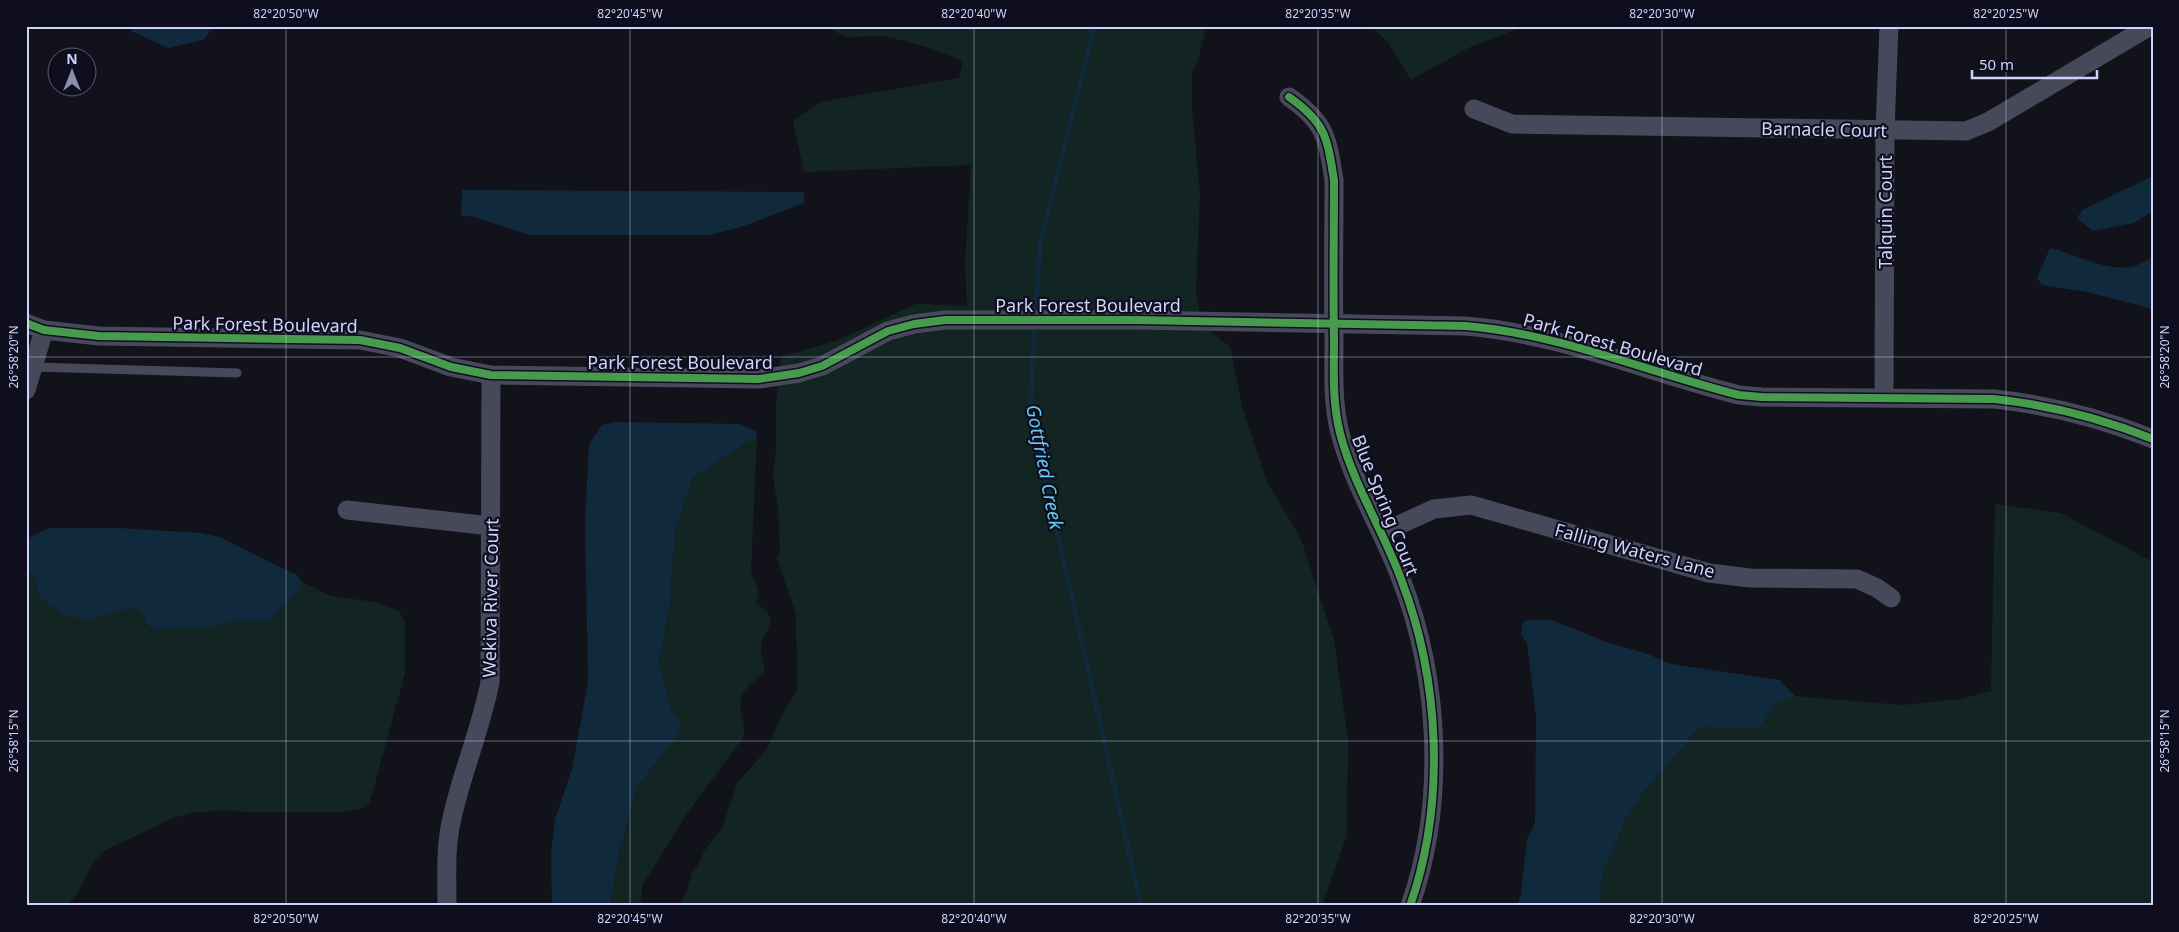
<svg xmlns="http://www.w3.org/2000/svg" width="2179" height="932" viewBox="0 0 2179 932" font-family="'Noto Sans',sans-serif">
<rect width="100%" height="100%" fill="#12121a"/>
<!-- green -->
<g fill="#122522">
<path d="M827,26H1206L1199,56L1192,74V109L1200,193L1196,292L1202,324L1230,347L1243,410L1267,481L1301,539L1334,640L1348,739L1347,835L1322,906H678L686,894L692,872L698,866L704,851L722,829L737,783L767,749L782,715L797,690L796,614L777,559L780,553L778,508L773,476L776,448V403L781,359L783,356L836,341L916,304L967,306L965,265L971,165L804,172L793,121L820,102L959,78L963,62C950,53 898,38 882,36C856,34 851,44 827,26Z"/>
<path d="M1370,26H1525L1468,48L1411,80L1387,41Z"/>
<path d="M757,436L751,571C753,583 764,591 755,602C784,622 764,626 761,647C760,654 764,664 765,671C758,679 746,686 742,695C736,710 748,723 743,738L690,809L643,884L640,906H610L619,854L636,788L683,728L671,710L659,663L670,604L675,532L693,478Z"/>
<path d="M1995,504L2061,513L2153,562V906H1599L1602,876L1626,819L1640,797L1700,727C1720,729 1739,727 1760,728L1774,705L1795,696L1903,705L1961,699L1991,691Z"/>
<path d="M26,571L33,573L41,599L86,620L136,607L144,615L145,623L152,629L163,630L175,627H211L226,622L270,621L299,589L302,582L331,596L375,602L399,611L405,623V673L370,802L361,809L340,812H250L222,810L191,813L173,818L104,851L95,860L77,894L66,906H26Z"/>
</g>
<!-- water -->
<g fill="#11293c">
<path d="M132,26H215L203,40L168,48L131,31Z"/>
<path d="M2153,176V211L2134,223L2093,231L2077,218L2082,210Z"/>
<path d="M462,190L804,192V203L741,227L709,235H529L478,218L461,215Z"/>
<path d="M2050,248C2076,254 2103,271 2131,267C2138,266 2146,260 2153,257V309L2087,292L2042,285L2037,278Z"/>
<path d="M616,422L740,424L756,431L757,436L693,478L675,532L670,604L659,663L671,710L683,728L636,788L619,854L610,906H552L551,852L555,819L572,769L588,682L585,524L589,444L602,425Z"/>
<path d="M119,528L201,533L219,537L297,575L302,582L299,589L270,621L226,622L211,627H175L163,630L152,629L145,623L144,615L136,607L86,620L62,614L41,599L33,573L26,571V539L49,528Z"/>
<path d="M1529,620H1552L1606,642L1648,654L1671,664L1780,680L1795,696L1774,705L1760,728C1739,727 1720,729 1700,727L1640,797L1626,819L1602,876L1599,906H1517L1521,894L1527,839L1535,823L1536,716L1527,643L1521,635L1523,622Z"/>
</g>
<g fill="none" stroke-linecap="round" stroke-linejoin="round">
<!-- stream -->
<g stroke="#11293c" stroke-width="5">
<path d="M1036,316L1040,242L1095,26"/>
<path d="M1035,325L1030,410L1141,906"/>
</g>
<!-- lane -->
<path stroke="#47495b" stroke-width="9" d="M35,367L237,373"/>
<!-- street -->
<g stroke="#47495b" stroke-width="19">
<path d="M1289,97C1326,123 1327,137 1334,180C1334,233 1333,286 1334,339C1334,370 1332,402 1340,433C1353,484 1383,530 1401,579C1440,680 1446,803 1410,906"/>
<path d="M1474,109L1512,124L1966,131L1988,122L2150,26"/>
<path d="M26,323L44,330L99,336L360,340L400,348L451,367L491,375L759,379L799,373L822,366L888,331L914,324L945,320H1136L1466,326C1561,334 1647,372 1739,395L1761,397L1994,399C2050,405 2101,418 2153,439"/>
<path d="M26,390L44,330"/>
<path d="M1884,398L1885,130L1889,26"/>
<path d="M347,510L491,526"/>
<path d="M1381,533L1434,509L1471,505L1709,573L1750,578L1857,579L1877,588L1891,598"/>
<path d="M447,906C447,877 445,846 452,818C462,772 481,729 490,682L491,375"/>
</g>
<defs>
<g id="cycleway">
<path d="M1289,97C1326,123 1327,137 1334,180C1334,233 1333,286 1334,339C1334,370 1332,402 1340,433C1353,484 1383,530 1401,579C1440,680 1446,803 1410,906"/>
<path d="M26,323L44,330L99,336L360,340L400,348L451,367L491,375L759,379L799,373L822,366L888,331L914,324L945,320H1136L1466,326C1561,334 1647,372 1739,395L1761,397L1994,399C2050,405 2101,418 2153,439"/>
</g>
</defs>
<!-- cycleway casing -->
<use href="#cycleway" stroke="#0e0e1e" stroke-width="11"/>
<!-- cycleway -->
<use href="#cycleway" stroke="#469c4c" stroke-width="8"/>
</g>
<!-- ticks -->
<path fill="none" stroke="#d0d2fb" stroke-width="1" stroke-opacity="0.45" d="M286,26V906M630,26V906M974,26V906M1318,26V906M1662,26V906M2006,26V906M26,357H2153M26,741H2153"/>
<g text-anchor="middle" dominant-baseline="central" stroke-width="4.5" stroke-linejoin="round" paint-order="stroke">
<!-- street labels -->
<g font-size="18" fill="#d0d2fb" stroke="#0e0e1e">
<text transform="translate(1824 129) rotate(1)">Barnacle Court</text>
<text transform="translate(1885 212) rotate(-90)">Talquin Court</text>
<text x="1088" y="305">Park Forest Boulevard</text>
<text transform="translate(265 324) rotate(1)">Park Forest Boulevard</text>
<text transform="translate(1613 344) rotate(16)">Park Forest Boulevard</text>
<text x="680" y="362">Park Forest Boulevard</text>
<text transform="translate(1386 505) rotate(68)">Blue Spring Court</text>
<text transform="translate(1635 550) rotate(15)">Falling Waters Lane</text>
<text transform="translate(490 598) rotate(-89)">Wekiva River Court</text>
</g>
<!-- water labels -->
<g font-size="19" font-style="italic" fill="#67c8f1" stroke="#0e0e1e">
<text transform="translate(1045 467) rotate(79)">Gottfried Creek</text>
</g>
</g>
<!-- border -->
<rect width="2179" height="932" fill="none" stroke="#0e0e1e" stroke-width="55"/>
<!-- north arrow -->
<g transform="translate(72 72)"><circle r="24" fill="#0e0e1e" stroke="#5c5c76"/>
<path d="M0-4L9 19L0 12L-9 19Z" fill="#8e8fac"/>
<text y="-8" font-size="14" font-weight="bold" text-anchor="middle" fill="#d0d2fb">N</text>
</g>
<!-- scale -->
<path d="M1972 70v8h125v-8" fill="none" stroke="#d0d2fb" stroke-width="2.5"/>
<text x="1979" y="70" font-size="15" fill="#d0d2fb" stroke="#0e0e1e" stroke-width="4" paint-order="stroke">50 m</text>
<rect x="28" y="28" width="2124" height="876" fill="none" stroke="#d0d2fb" stroke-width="2"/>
<g font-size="12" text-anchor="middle" fill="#d0d2fb">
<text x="286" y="18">82°20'50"W</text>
<text x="630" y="18">82°20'45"W</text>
<text x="974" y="18">82°20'40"W</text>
<text x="1318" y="18">82°20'35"W</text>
<text x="1662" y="18">82°20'30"W</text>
<text x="2006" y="18">82°20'25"W</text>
<text transform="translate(14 357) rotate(-90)" y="4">26°58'20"N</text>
<text transform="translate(2165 357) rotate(-90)" y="4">26°58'20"N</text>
<text transform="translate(14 741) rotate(-90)" y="4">26°58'15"N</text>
<text transform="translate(2165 741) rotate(-90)" y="4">26°58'15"N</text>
<text x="286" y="923">82°20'50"W</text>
<text x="630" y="923">82°20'45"W</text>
<text x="974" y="923">82°20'40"W</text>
<text x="1318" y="923">82°20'35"W</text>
<text x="1662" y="923">82°20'30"W</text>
<text x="2006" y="923">82°20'25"W</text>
</g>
</svg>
